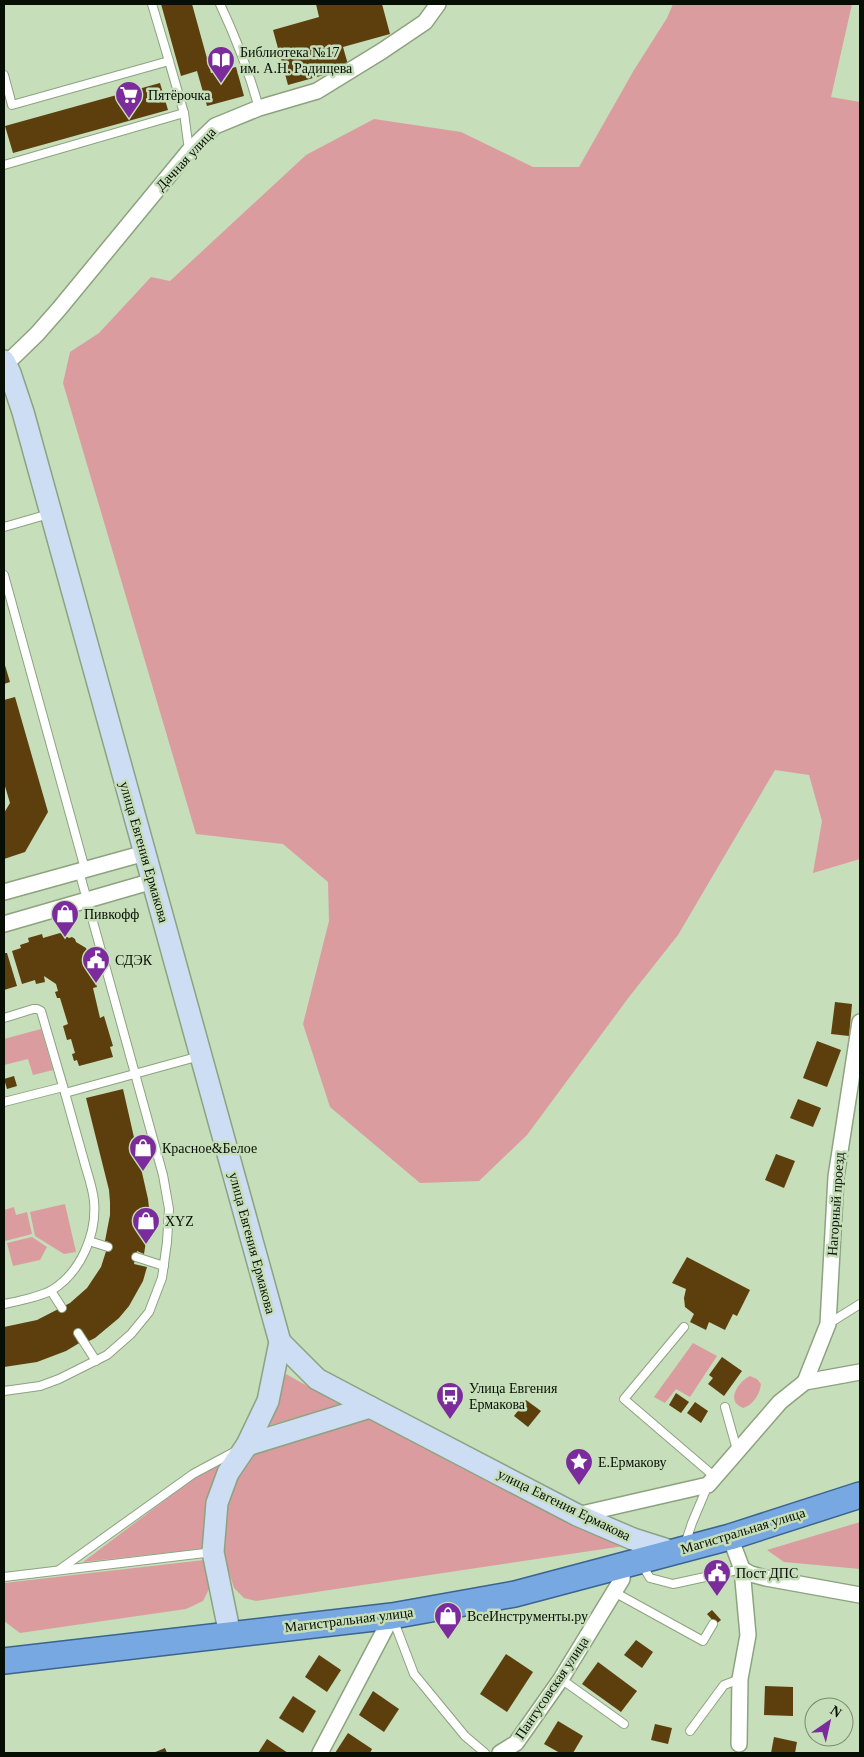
<svg xmlns="http://www.w3.org/2000/svg" width="864" height="1757" viewBox="0 0 864 1757" font-family="Georgia,serif">
<rect width="100%" height="100%" fill="#c6deb9"/>
<!-- green -->
<g fill="#db9ca0">
<path d="M673,4H852L831,97L860,102V859L813,873L822,821L809,775L775,770L678,935L629,997L527,1135L479,1181L420,1183L330,1107L303,1024L329,921L328,882L283,844L196,834L63,383L70,352L99,333L151,277L170,281L306,155L374,119L461,132L533,167H579L634,70L667,18Z"/>
<path d="M41,1029L53,1070L33,1075L28,1059L4,1065V1039Z"/>
<path d="M65,1204L76,1252L64,1254L35,1236L30,1212Z"/>
<path d="M14,1207L16,1215L27,1212L32,1234L5,1241L4,1210Z"/>
<path d="M32,1237L47,1247L40,1260L13,1266L7,1243Z"/>
<path d="M693,1343L717,1356L690,1397L676,1389L665,1403L654,1397Z"/>
<path d="M286,1374L341,1405L267,1426Z"/>
<path d="M750,1376L757,1379L761,1384C760,1394 753,1405 743,1408C725,1401 738,1382 750,1376Z"/>
<path d="M368,1414L624,1546L256,1601L244,1598L234,1588L223,1553L225,1505L235,1477L252,1450Z"/>
<path d="M228,1460L208,1548L83,1562L197,1476Z"/>
<path d="M860,1522V1569L784,1562L767,1550Z"/>
<path d="M204,1560L209,1589L203,1601L186,1609L20,1633L4,1621V1583Z"/>
</g>
<!-- building -->
<g fill="#5d3f0d">
<path d="M161,4H192L211,73L236,67L244,96L207,106L197,71L181,76Z"/>
<path d="M316,4H382L390,34L343,47L349,68L288,85L273,30L319,17Z"/>
<path d="M160,83L168,110L13,153L5,126Z"/>
<path d="M4,662L10,682L4,684Z"/>
<path d="M15,697L48,812L25,852L4,859V813L10,803L4,783V700Z"/>
<path d="M60,933L69,938L72,937L75,939L76,942L86,948L91,965L95,963L98,976L94,977L97,987L93,988L100,1018L104,1016L113,1046L110,1047L113,1057L79,1066L77,1060L74,1061L72,1054L75,1053L71,1039L67,1040L63,1026L68,1024L60,998H57L55,992L58,991L56,984L44,976L45,982L36,984L35,980L22,984L12,951L21,948L20,945L29,942L28,938L42,934L43,938Z"/>
<path d="M4,953H7L17,986L4,990Z"/>
<path d="M835,1002L852,1004L849,1036L831,1034Z"/>
<path d="M817,1041L841,1050L827,1087L803,1078Z"/>
<path d="M14,1076L17,1086L7,1089L4,1079Z"/>
<path d="M123,1089L148,1199L150,1217L144,1254L137,1251L134,1264L147,1267L143,1281L129,1306L119,1318L95,1338L87,1342L81,1331L76,1334L81,1342L66,1351L37,1362L4,1367V1327L37,1320L70,1303L87,1288L101,1267L109,1242L105,1241L110,1215V1202L109,1190L86,1098Z"/>
<path d="M798,1099L821,1108L813,1127L790,1118Z"/>
<path d="M776,1154L795,1161L784,1188L765,1180Z"/>
<path d="M687,1257L750,1290L737,1316L733,1314L725,1330L709,1322L706,1330L690,1322L694,1314L685,1307L684,1298L686,1289L672,1283Z"/>
<path d="M722,1357L742,1371L724,1396L708,1384L713,1378L709,1375Z"/>
<path d="M676,1393L689,1402L681,1413L669,1405Z"/>
<path d="M526,1400L541,1411L528,1427L514,1416Z"/>
<path d="M695,1402L708,1411L701,1423L687,1413Z"/>
<path d="M712,1610L721,1620L716,1624L707,1614Z"/>
<path d="M636,1640L653,1652L642,1668L624,1655Z"/>
<path d="M506,1654L533,1672L507,1712L480,1694Z"/>
<path d="M319,1655L341,1670L327,1692L305,1677Z"/>
<path d="M598,1662L637,1691L621,1712L582,1684Z"/>
<path d="M765,1686L793,1687V1716L764,1715Z"/>
<path d="M373,1691L399,1709L384,1732L359,1715Z"/>
<path d="M293,1696L316,1711L303,1733L279,1718Z"/>
<path d="M558,1721L583,1736L573,1753H560L544,1744Z"/>
<path d="M655,1724L672,1728L668,1744L651,1740Z"/>
<path d="M348,1733L372,1749L370,1753H335Z"/>
<path d="M774,1737L797,1742L795,1753H771Z"/>
<path d="M267,1739L288,1753H258Z"/>
<path d="M165,1748L167,1753H153Z"/>
</g>
<g fill="none" stroke-linecap="round" stroke-linejoin="round">
<defs>
<g id="service">
<path d="M152,4L169,61"/>
<path d="M220,4C236,38 249,72 259,108"/>
<path d="M4,75L12,105L169,61L184,113L189,150"/>
<path d="M4,165L184,113"/>
<path d="M4,527L49,514"/>
<path d="M4,575L85,869"/>
<path d="M4,1018L33,1009H37L41,1011L65,1093"/>
<path d="M4,1102L63,1087"/>
<path d="M89,1241L108,1247"/>
<path d="M136,1257L164,1266"/>
<path d="M51,1291L62,1308"/>
<path d="M4,1304C15,1302 42,1296 52,1290C81,1272 97,1234 94,1201C93,1190 89,1178 86,1168C79,1143 72,1118 65,1093L200,1056"/>
<path d="M828,1324L860,1304"/>
<path d="M684,1327L624,1399L715,1477"/>
<path d="M78,1333L96,1361"/>
<path d="M4,1391L40,1386L59,1379L107,1355L131,1334L149,1312L162,1278L167,1242L169,1209L163,1175L79,871"/>
<path d="M725,1407L737,1450"/>
<path d="M685,1544L692,1523L708,1485"/>
<path d="M642,1565L650,1578L673,1584L742,1569"/>
<path d="M59,1570L193,1474L234,1452"/>
<path d="M4,1577L213,1552"/>
<path d="M614,1592L703,1641L713,1624"/>
<path d="M393,1619L414,1674L465,1736L485,1753"/>
<path d="M561,1679L624,1724"/>
<path d="M690,1731L724,1685L740,1679"/>
</g>
<g id="minor">
<path d="M6,364L37,334L59,309L189,151L215,126L259,108L317,91L382,51L425,22L438,4"/>
<path d="M4,892L145,853"/>
<path d="M4,924L153,881"/>
<path d="M805,1382L828,1324L836,1177L860,1022"/>
<path d="M577,1515L708,1485L780,1402L805,1382L860,1372"/>
<path d="M730,1537L742,1569L748,1635L740,1679L739,1744"/>
<path d="M742,1569L751,1574L766,1578L860,1595"/>
<path d="M320,1753L392,1616"/>
<path d="M500,1753L516,1743L561,1679L622,1579L623,1566"/>
</g>
<g id="secondary">
<path d="M4,361L10,373L23,412L280,1342L268,1401L247,1445L228,1473L217,1503L213,1552L230,1635"/>
<path d="M280,1342L317,1379L370,1407L577,1515L633,1539L674,1552"/>
<path d="M247,1445L370,1407"/>
</g>
<path id="trunk" d="M4,1661L392,1616L515,1594L730,1537L860,1495"/>
</defs>
<!-- service casing -->
<use href="#service" stroke="#8da380" stroke-width="10"/>
<!-- minor casing -->
<use href="#minor" stroke="#8da380" stroke-width="18"/>
<!-- secondary casing -->
<use href="#secondary" stroke="#8da380" stroke-width="24"/>
<!-- trunk casing -->
<use href="#trunk" stroke="#3b648f" stroke-width="28"/>
<!-- service -->
<use href="#service" stroke="#fff" stroke-width="8"/>
<!-- minor -->
<use href="#minor" stroke="#fff" stroke-width="15"/>
<!-- secondary -->
<use href="#secondary" stroke="#cddef4" stroke-width="21"/>
<!-- trunk -->
<use href="#trunk" stroke="#78a8e2" stroke-width="25"/>
</g>
<!-- icons -->
<defs>
<symbol id="library-pin" viewBox="-11 -11 22 30"><path d="M0 17L-7.5 6A9.5 9.5 0 1 1 7.5 6Z" fill="#7b2b9b" stroke="#c6deb9"/><path d="M-6-4Q-3-5.5-.7-3.5V5Q-3 3-6 4ZM6-4Q3-5.5 .7-3.5V5Q3 3 6 4Z" fill="#fff"/></symbol>
<symbol id="supermarket-pin" viewBox="-11 -11 22 30"><path d="M0 17L-7.5 6A9.5 9.5 0 1 1 7.5 6Z" fill="#7b2b9b" stroke="#c6deb9"/><path d="M-6-5.5h2.5l.6 2H6L4.5 2H-2.5L-4.4-4H-6ZM-1.5 3.2a1.3 1.3 0 1 0 .1 0ZM3 3.2a1.3 1.3 0 1 0 .1 0Z" fill="#fff"/></symbol>
<symbol id="shop-pin" viewBox="-11 -11 22 30"><path d="M0 17L-7.5 6A9.5 9.5 0 1 1 7.5 6Z" fill="#7b2b9b" stroke="#c6deb9"/><path d="M-5-2.5h2.3a2.7 3.5 0 0 1 5.4 0H5L5.5 6h-11ZM-1.5-2.5h3a1.5 2.3 0 0 0-3 0Z" fill="#fff"/></symbol>
<symbol id="civic-pin" viewBox="-11 -11 22 30"><path d="M0 17L-7.5 6A9.5 9.5 0 1 1 7.5 6Z" fill="#7b2b9b" stroke="#c6deb9"/><path d="M-.6-6.5H3V-4.5H.6V-3L4-1V1h2V6H-6V1h2V-1L-.6-3ZM-1.2 2.5V6h2.4V2.5Z" fill="#fff"/></symbol>
<symbol id="bus-pin" viewBox="-11 -11 22 30"><path d="M0 17L-7.5 6A9.5 9.5 0 1 1 7.5 6Z" fill="#7b2b9b" stroke="#c6deb9"/><path d="M-5-6H5V4H4V6H2V4H-2V6H-4V4H-5ZM-3.5-4V0h7V-4ZM-3.5 1.2v1.5H-2V1.2ZM2 1.2v1.5H3.5V1.2Z" fill="#fff"/></symbol>
<symbol id="sight-pin" viewBox="-11 -11 22 30"><path d="M0 17L-7.5 6A9.5 9.5 0 1 1 7.5 6Z" fill="#7b2b9b" stroke="#c6deb9"/><path d="M0-6L1.8-2.2L6-1.7L2.9 1.2L3.7 5.4L0 3.3L-3.7 5.4L-2.9 1.2L-6-1.7L-1.8-2.2Z" fill="#fff"/></symbol>
</defs>
<g fill-rule="evenodd">
<use href="#library-pin" x="205" y="44" width="32" height="43"/>
<use href="#supermarket-pin" x="113" y="79" width="32" height="43"/>
<use href="#shop-pin" x="49" y="898" width="32" height="43"/>
<use href="#civic-pin" x="80" y="944" width="32" height="43"/>
<use href="#shop-pin" x="127" y="1132" width="32" height="43"/>
<use href="#shop-pin" x="130" y="1205" width="32" height="43"/>
<use href="#bus-pin" x="434" y="1380" width="32" height="43"/>
<use href="#sight-pin" x="563" y="1446" width="32" height="43"/>
<use href="#civic-pin" x="701" y="1557" width="32" height="43"/>
<use href="#shop-pin" x="432" y="1600" width="32" height="43"/>
</g>
<g text-anchor="middle" dominant-baseline="central" stroke-width="5" stroke-linejoin="round" paint-order="stroke">
<!-- poi labels -->
<g font-size="14" fill="#070f04" stroke="#c6deb9" text-anchor="start">
<text x="240" y="52">Библиотека №17<tspan x="240" dy="16">им. А.Н. Радищева</tspan></text>
<text x="148" y="95">Пятёрочка</text>
<text x="84" y="914">Пивкофф</text>
<text x="115" y="960">СДЭК</text>
<text x="162" y="1148">Красное&amp;Белое</text>
<text x="165" y="1221">XYZ</text>
<text x="469" y="1388">Улица Евгения<tspan x="469" dy="16">Ермакова</tspan></text>
<text x="598" y="1462">Е.Ермакову</text>
<text x="736" y="1573">Пост ДПС</text>
<text x="467" y="1616">ВсеИнструменты.ру</text>
</g>
<!-- street labels -->
<g font-size="14" fill="#070f04" stroke="#c6deb9">
<text transform="translate(186 159) rotate(-47)">Дачная улица</text>
<text transform="translate(144 852) rotate(74)">улица Евгения Ермакова</text>
<text transform="translate(836 1204) rotate(-86)">Нагорный проезд</text>
<text transform="translate(252 1243) rotate(75)">улица Евгения Ермакова</text>
<text transform="translate(564 1505) rotate(26)">улица Евгения Ермакова</text>
<text transform="translate(743 1531) rotate(-17)">Магистральная улица</text>
<text transform="translate(349 1620) rotate(-7)">Магистральная улица</text>
<text transform="translate(552 1688) rotate(-56)">Пантусовская улица</text>
</g>
</g>
<!-- border -->
<rect width="864" height="1757" fill="none" stroke="#070f04" stroke-width="10"/>
<!-- north arrow -->
<g transform="translate(829 1722) rotate(34)"><circle r="24" fill="#c6deb9" stroke="#7a8b71"/>
<path d="M0-4L9 19L0 12L-9 19Z" fill="#7b2b9b"/>
<text y="-8" font-size="14" font-weight="bold" text-anchor="middle" fill="#070f04">N</text>
</g>
</svg>
